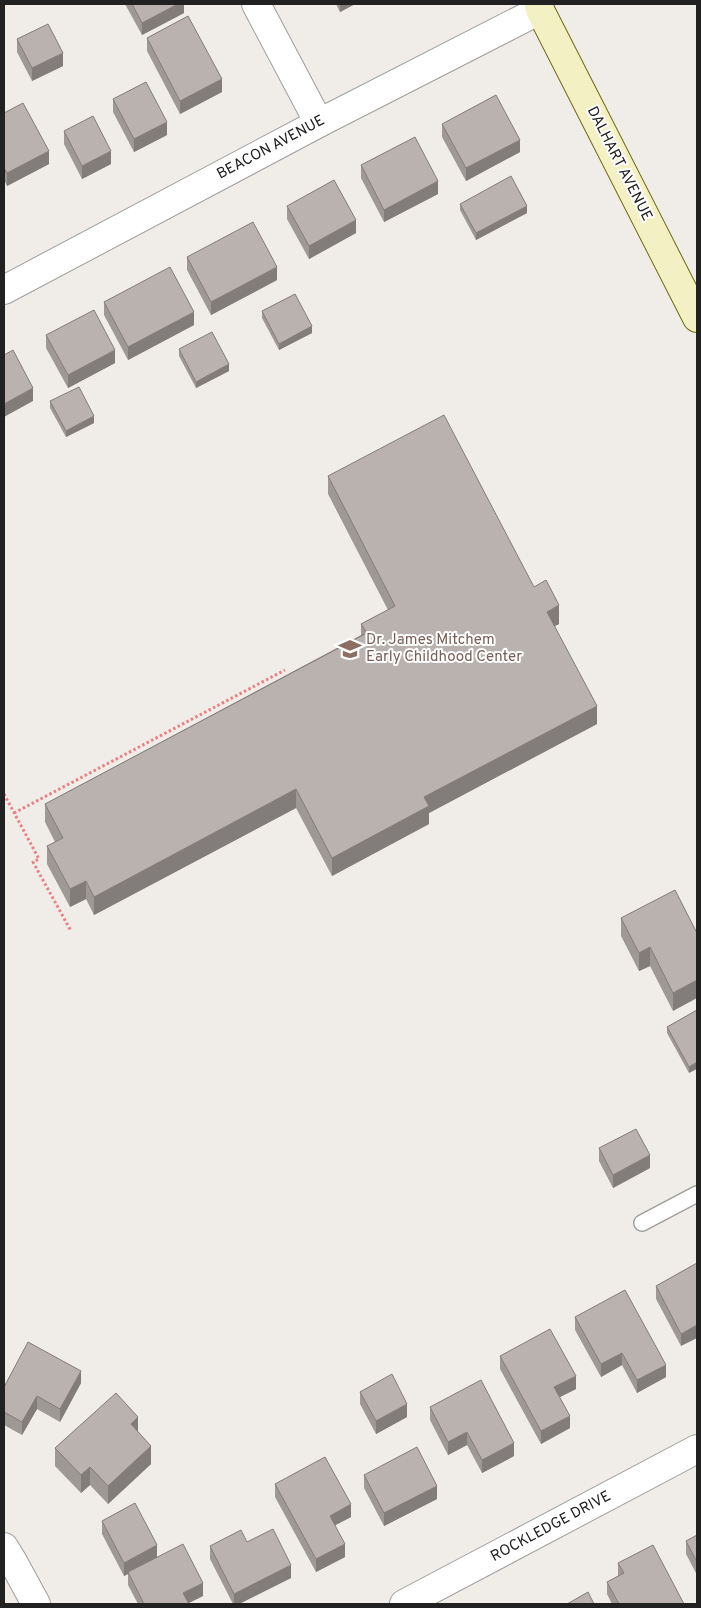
<svg xmlns="http://www.w3.org/2000/svg" width="701" height="1608" viewBox="0 0 701 1608" font-family="Overpass,sans-serif">
<rect width="100%" height="100%" fill="#f0ede9"/>
<g fill="none" stroke-linecap="round" stroke-linejoin="round">
<defs>
<path id="service" d="M642,1223L697,1194"/>
<g id="minor">
<path d="M256,4L319,123"/>
<path d="M4,290L319,123L540,10"/>
<path d="M4,1547L12,1560L36,1604"/>
<path d="M404,1604L697,1449"/>
</g>
<path id="secondary" d="M539,4L540,10L697,318"/>
</defs>
<!-- service casing -->
<use href="#service" stroke="#9e9e9e" stroke-width="18"/>
<!-- minor casing -->
<use href="#minor" stroke="#9e9e9e" stroke-width="30"/>
<!-- secondary casing -->
<use href="#secondary" stroke="#6d6c12" stroke-width="30"/>
<!-- path -->
<g stroke="#ea8081" stroke-width="3" stroke-dasharray="2.5 2.5" stroke-linecap="butt">
<path d="M4,794L39,859L33,862L71,931"/>
<path d="M14,813L285,670"/>
</g>
<!-- service -->
<use href="#service" stroke="#fff" stroke-width="15"/>
<!-- minor -->
<use href="#minor" stroke="#fff" stroke-width="28"/>
<!-- secondary -->
<use href="#secondary" stroke="#f3f0c4" stroke-width="28"/>
</g>
<!-- wall -->
<g fill="#9f9996">
<path d="M125,4H184V13L142,35Z"/>
<path d="M336,4H355L340,12Z"/>
<path d="M147,38L222,92L180,114L147,51Z"/>
<path d="M17,39L63,66L32,81L17,52Z"/>
<path d="M113,99L167,135L134,152L113,112Z"/>
<path d="M4,113L49,164L7,186L4,180Z"/>
<path d="M442,124L520,152L466,181L442,137Z"/>
<path d="M64,131L111,164L82,179L64,144Z"/>
<path d="M361,165L438,194L384,222L361,178Z"/>
<path d="M460,204L527,213L476,240L460,210Z"/>
<path d="M287,206L356,233L309,259L287,219Z"/>
<path d="M187,257L277,280L211,315L187,270Z"/>
<path d="M104,302L194,325L128,360L104,315Z"/>
<path d="M262,311L312,333L279,350L262,318Z"/>
<path d="M46,335L115,363L68,388L46,348Z"/>
<path d="M179,349L229,371L196,388L179,356Z"/>
<path d="M50,401L94,423L66,437L50,408Z"/>
<path d="M328,476L534,587L559,624L555,626L597,724L429,813V824L332,876L296,808L94,915L86,899L70,907L47,864V846L55,842L45,822V804L361,635V624L388,610L328,494Z"/>
<path d="M621,918L697,933L673,1011L650,966L639,971L621,936Z"/>
<path d="M697,1010L689,1073L667,1033V1027Z"/>
<path d="M599,1148L650,1168L613,1188L599,1161Z"/>
<path d="M697,1263L681,1346L656,1299V1286Z"/>
<path d="M575,1317L666,1377L637,1393L622,1365L601,1377L575,1330Z"/>
<path d="M500,1356L576,1389L560,1397L570,1428L541,1444L500,1369Z"/>
<path d="M81,1383L60,1422L37,1409L22,1435L4,1425V1387Z"/>
<path d="M360,1392L407,1417L376,1434L360,1404Z"/>
<path d="M430,1407L514,1456L482,1473L467,1445L448,1455L430,1420Z"/>
<path d="M55,1448L151,1464L108,1504L90,1485L81,1493L55,1466Z"/>
<path d="M364,1475L437,1499L384,1526L364,1488Z"/>
<path d="M275,1484L351,1517L335,1525L345,1557L316,1572L275,1497Z"/>
<path d="M102,1521L157,1557L203,1596L188,1603L189,1604H138L128,1585V1574L124,1576L102,1534Z"/>
<path d="M697,1535V1575L686,1554V1541Z"/>
<path d="M210,1546L291,1578L239,1604H233L210,1559Z"/>
<path d="M618,1563L684,1604H612L607,1594V1582L618,1576Z"/>
</g>
<!-- shaded-wall -->
<g fill="#827d7a">
<path d="M178,4H184V13L142,35V23Z"/>
<path d="M340,4H355L340,12Z"/>
<path d="M63,53V66L32,81V68Z"/>
<path d="M222,79V92L180,114V101Z"/>
<path d="M167,122V135L134,152V139Z"/>
<path d="M520,140V152L466,181V168Z"/>
<path d="M49,151V164L7,186V173Z"/>
<path d="M111,151V164L82,179V166Z"/>
<path d="M438,181V194L384,222V210Z"/>
<path d="M527,206V213L476,240V233Z"/>
<path d="M356,220V233L309,259V246Z"/>
<path d="M277,267V280L211,315V302Z"/>
<path d="M194,312V325L128,360V347Z"/>
<path d="M312,326V333L279,350V344Z"/>
<path d="M115,350V363L68,388V375Z"/>
<path d="M229,364V371L196,388V382Z"/>
<path d="M33,388V401L4,417V404Z"/>
<path d="M94,416V423L66,437V431Z"/>
<path d="M559,605V624L547,630V612Z"/>
<path d="M597,706V724L429,813V824L332,876V858L424,797Z"/>
<path d="M296,789V808L94,915V897Z"/>
<path d="M86,881V899L70,907V889Z"/>
<path d="M650,947V966L639,971V953Z"/>
<path d="M697,980V998L673,1011V993Z"/>
<path d="M697,1062V1069L689,1073V1067Z"/>
<path d="M650,1155V1168L613,1188V1175Z"/>
<path d="M697,1325V1338L681,1346V1334Z"/>
<path d="M622,1353V1365L601,1377V1364Z"/>
<path d="M666,1365V1377L637,1393V1380Z"/>
<path d="M81,1371V1383L60,1422V1409Z"/>
<path d="M576,1376V1389L554,1400V1387Z"/>
<path d="M37,1396V1409L22,1435V1422Z"/>
<path d="M407,1404V1417L376,1434V1421Z"/>
<path d="M570,1416V1428L541,1444V1431Z"/>
<path d="M138,1417V1435L131,1424Z"/>
<path d="M467,1432V1445L448,1455V1442Z"/>
<path d="M514,1443V1456L482,1473V1460Z"/>
<path d="M151,1446V1464L108,1504V1486Z"/>
<path d="M90,1467V1485L81,1493V1475Z"/>
<path d="M437,1486V1499L384,1526V1513Z"/>
<path d="M351,1504V1517L330,1528V1516Z"/>
<path d="M345,1544V1557L316,1572V1559Z"/>
<path d="M157,1545V1558L128,1572V1574L124,1576V1563Z"/>
<path d="M291,1565V1578L239,1604H234V1594Z"/>
<path d="M203,1583V1596L187,1604L183,1593Z"/>
</g>
<!-- building -->
<g fill="#b9b2af" stroke="#827d7a">
<path d="M132,4H178L142,23Z"/>
<path d="M188,16L222,79L180,101L147,38Z"/>
<path d="M48,24L63,53L32,68L17,39Z"/>
<path d="M146,82L167,122L134,139L113,99Z"/>
<path d="M496,95L520,140L466,168L442,124Z"/>
<path d="M23,103L49,151L7,173L4,168V113Z"/>
<path d="M93,116L111,151L82,166L64,131Z"/>
<path d="M415,137L438,181L384,210L361,165Z"/>
<path d="M511,176L527,206L476,233L460,204Z"/>
<path d="M334,180L356,220L309,246L287,206Z"/>
<path d="M253,222L277,267L211,302L187,257Z"/>
<path d="M170,267L194,312L128,347L104,302Z"/>
<path d="M295,294L312,326L279,344L262,311Z"/>
<path d="M94,310L115,350L68,375L46,335Z"/>
<path d="M212,332L229,364L196,382L179,349Z"/>
<path d="M13,350L33,388L4,404V355Z"/>
<path d="M79,387L94,416L66,431L50,401Z"/>
<path d="M444,415L534,587L546,580L559,605L547,612L597,706L424,797L429,806L332,858L296,789L94,897L86,881L70,889L47,846L63,838L45,804L367,633L361,624L395,606L328,476Z"/>
<path d="M675,890L697,933V980L673,993L650,947L639,953L621,918Z"/>
<path d="M697,1010V1062L689,1067L667,1027Z"/>
<path d="M636,1129L650,1155L613,1175L599,1148Z"/>
<path d="M697,1263V1325L681,1334L656,1286Z"/>
<path d="M625,1290L666,1365L637,1380L622,1353L601,1364L575,1317Z"/>
<path d="M550,1329L576,1376L554,1387L570,1416L541,1431L500,1356Z"/>
<path d="M28,1342L81,1371L60,1409L37,1396L22,1422L4,1412V1387Z"/>
<path d="M392,1374L407,1404L376,1421L360,1392Z"/>
<path d="M481,1380L514,1443L482,1460L467,1432L448,1442L430,1407Z"/>
<path d="M116,1393L138,1417L131,1424L151,1446L108,1486L90,1467L81,1475L55,1448Z"/>
<path d="M417,1447L437,1486L384,1513L364,1475Z"/>
<path d="M325,1457L351,1504L330,1516L345,1544L316,1559L275,1484Z"/>
<path d="M135,1503L157,1545L124,1563L102,1521Z"/>
<path d="M273,1529L291,1565L234,1594L210,1546L241,1530L247,1542Z"/>
<path d="M697,1535V1562L686,1541Z"/>
<path d="M183,1544L203,1583L183,1593L189,1604H144L128,1572Z"/>
<path d="M653,1545L684,1604H619L607,1582L624,1573L618,1563Z"/>
<path d="M588,1592L594,1604H567Z"/>
</g>
<!-- icons -->
<defs>
<symbol id="school-bare" viewBox="-9 -9 18 18"><path d="M0-5L7-2L0 1L-7-2ZM-4 1L0 2.5L4 1V4Q0 6-4 4Z" fill="#8d6e63" stroke="#fff" stroke-width="2.5" paint-order="stroke"/></symbol>
</defs>
<g fill-rule="evenodd">
<use href="#school-bare" x="334" y="633" width="32" height="32"/>
</g>
<g text-anchor="middle" dominant-baseline="central" stroke-width="4" stroke-linejoin="round" paint-order="stroke">
<!-- street labels -->
<g font-size="15" fill="#212121" stroke="#fff">
<text transform="translate(271 148) rotate(-28)">BEACON AVENUE</text>
<text transform="translate(619 164) rotate(63)">DALHART AVENUE</text>
<text transform="translate(551 1527) rotate(-28)">ROCKLEDGE DRIVE</text>
</g>
<!-- education labels -->
<g font-size="15" fill="#785e54" stroke="#fff" text-anchor="start">
<text x="366" y="640">Dr. James Mitchem<tspan x="366" dy="17">Early Childhood Center</tspan></text>
</g>
</g>
<!-- border -->
<rect width="701" height="1608" fill="none" stroke="#212121" stroke-width="10"/>
</svg>
